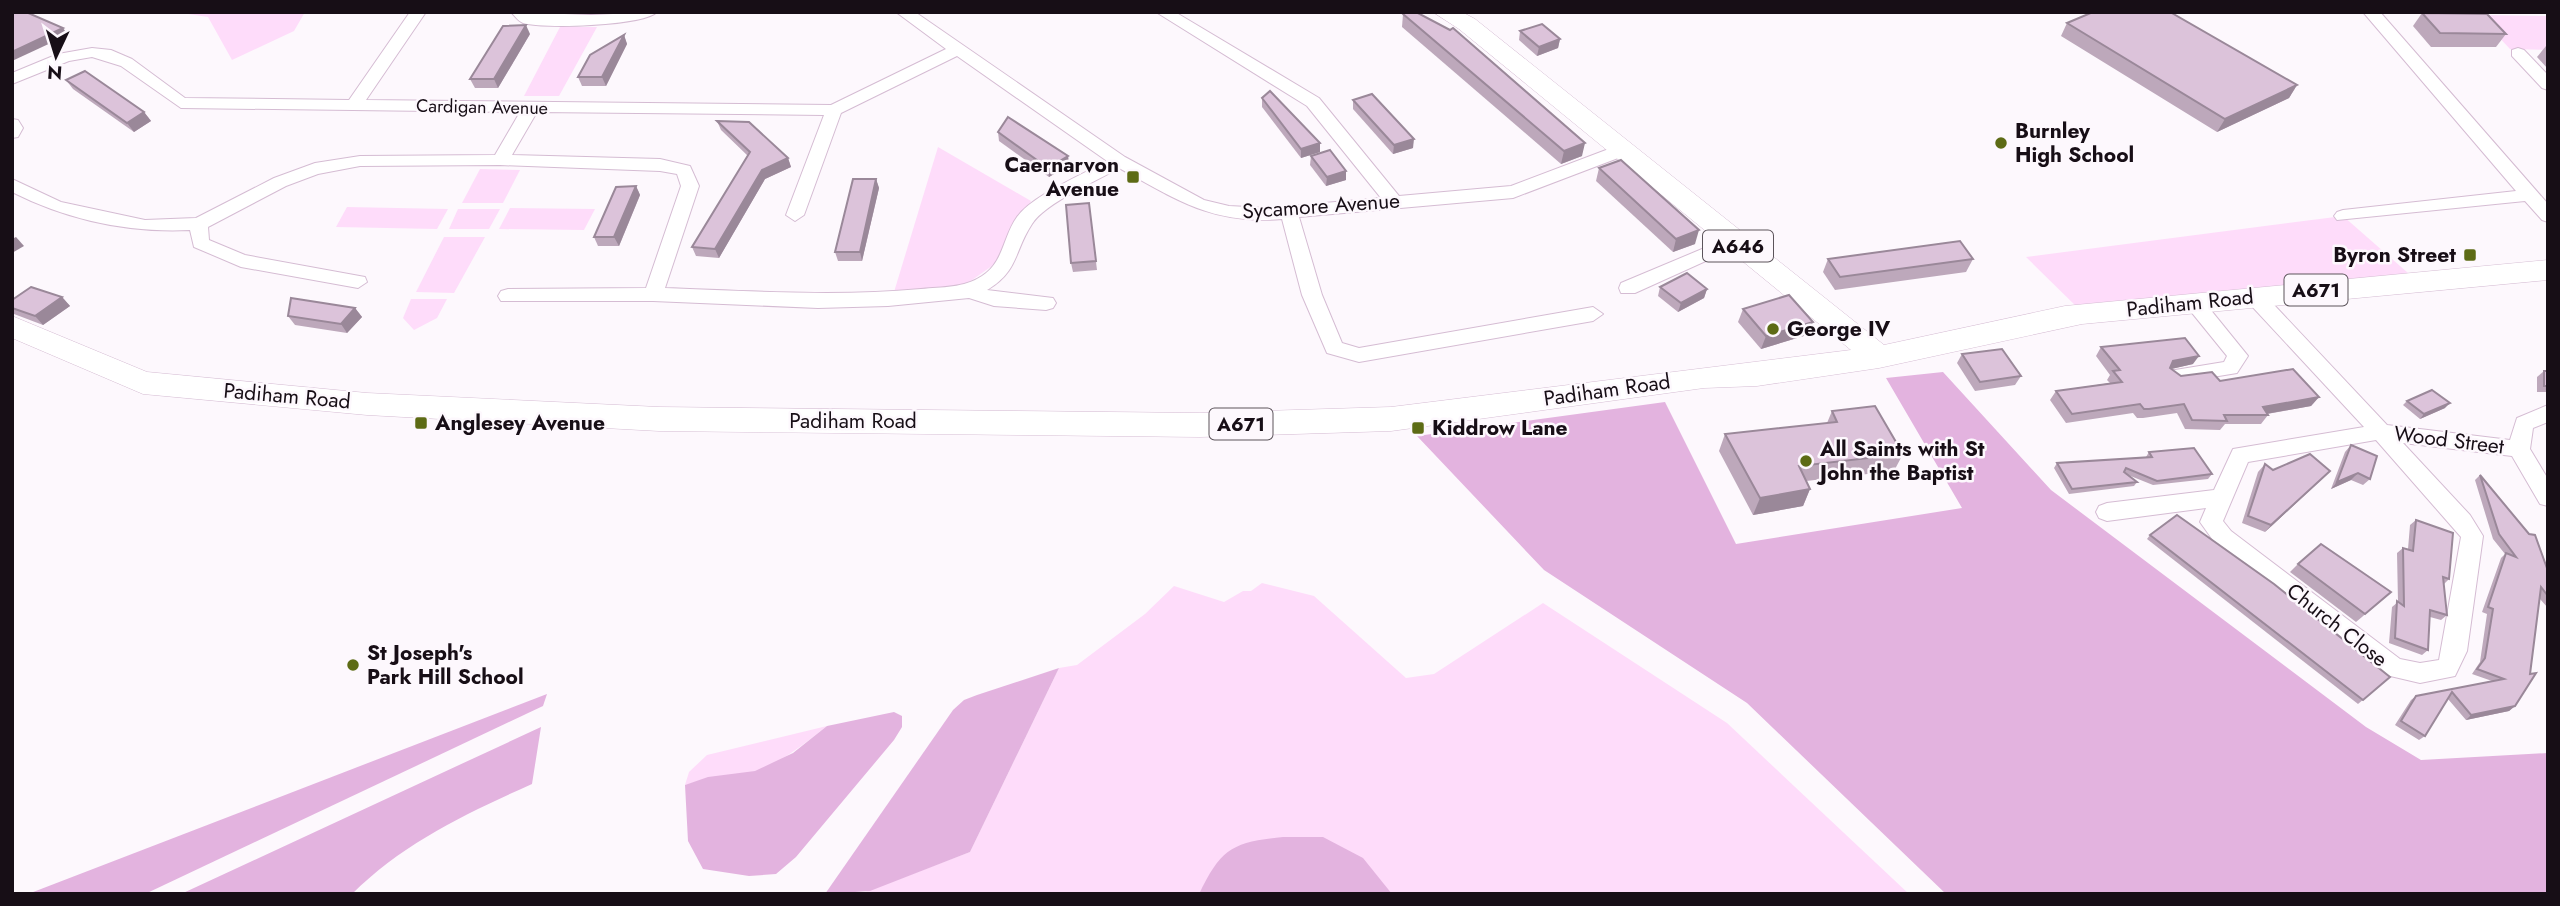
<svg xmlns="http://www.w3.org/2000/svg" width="2560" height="906" viewBox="0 0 2560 906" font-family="Jost,sans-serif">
<rect width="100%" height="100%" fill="#fdf8fd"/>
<!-- green -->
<g fill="#fedcfa">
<path d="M175,12H305L294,31L232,60L208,17Z"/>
<path d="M2478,15L2548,16V50L2510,49Z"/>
<path d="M560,27H597L559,96H524Z"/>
<path d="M938,147L1031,201L999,261L965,285L894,292Z"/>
<path d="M480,169L520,170L503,203H462Z"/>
<path d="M347,207L448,209L437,229L336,227Z"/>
<path d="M510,208L595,209L584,230L499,229Z"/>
<path d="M458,209H500L489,229H449Z"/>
<path d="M2343,216L2416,280L2084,314L2026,257Z"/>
<path d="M444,237H485L454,293L416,292Z"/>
<path d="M411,299H447L437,318L414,330L403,318Z"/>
<path d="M1262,583L1314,596L1406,678L1434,674L1543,603L1727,723L1909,894H860L970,852L1059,668L1077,665L1145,614L1174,586L1224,602L1243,591H1251Z"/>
<path d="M827,726C805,743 783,762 756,771C733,778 708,777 685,785L689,772L707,755Z"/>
</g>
<!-- forest -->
<g fill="#e3b3df">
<path d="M1943,372L2051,490L2366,727L2421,760L2548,753V894H1946L1747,703L1544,570L1417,436L1665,402L1736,544L1962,508L1886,378Z"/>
<path d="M1059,668L970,852L870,891L825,894L953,710L964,700L977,695Z"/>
<path d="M547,694L543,706L145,894H28Z"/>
<path d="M894,712L902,716V727L894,740L796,857L776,874L749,876L703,869L688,841L685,785L708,777L755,771L793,753L827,726Z"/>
<path d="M541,727L532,784C467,813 403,843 352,894H181Z"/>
<path d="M1283,837H1323L1363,858L1392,894H1199C1221,848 1233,842 1283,837Z"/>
</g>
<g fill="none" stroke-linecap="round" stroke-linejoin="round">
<defs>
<g id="minor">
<path d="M410,12H426L366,100L831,105L946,49L896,12H915L1125,157L1204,200L1229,206L1266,208L1381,198L1307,106L1156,12H1175L1319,98L1399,196L1511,186L1614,147H1626L1629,151L1626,155L1513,198L1299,217L1322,295L1342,343L1359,348L1593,307L1603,314L1593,321L1359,362L1327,353L1302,295L1282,219C1213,225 1177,200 1119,168C1097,181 1045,203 1032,224C1014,251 1019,271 987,290L1053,298L1056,303L1053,308L1046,310L994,306L969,298L888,306L818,308L653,301H501L498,296L501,291L508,289L646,288L681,186L677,174L660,171L500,165L360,166L318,174L286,186L208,227L209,240L245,255L365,277L367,282L358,288L241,267L194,247L190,230C128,233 68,220 12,192V179L61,202L145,220L196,218L274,178L315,163L360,156L495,155L520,112L181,108L121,66L92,57L69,61L12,84V73L58,54L92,48L111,50L132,59L185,98L349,100ZM957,56L1107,161C1082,175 1033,195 1017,217C1003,236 1004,262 982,276C964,288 942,287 921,289C835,297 750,291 665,288L699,186L690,166L660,159L512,155L537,112L824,115L786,215L795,221L804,215L841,113Z"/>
<path d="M511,12L591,15L657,12C643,26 543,29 523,23C518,21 515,16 511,12Z"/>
<path d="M2363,12H2380L2548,204V222L2542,220L2525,201L2337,220L2334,216L2337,212L2343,210L2516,191Z"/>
<path d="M2518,48L2524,50L2548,75V90L2542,88L2512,56V50Z"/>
<path d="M12,119L18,120L23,128L18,137L12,138Z"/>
<path d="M1733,236L1742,242L1739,246L1635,293H1621L1619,288L1621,283Z"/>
<path d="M2254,289L2261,291L2387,425L2510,440L2517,418L2548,405V422L2533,428L2530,449L2548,479V506L2540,504L2512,456L2403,443L2470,515L2483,536L2467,651L2455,676L2420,683L2386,675L2215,543L2200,522L2206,508L2107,521L2099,518L2096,512L2099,506L2107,503L2214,490L2233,449L2364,427L2247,301L2244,296L2247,291ZM2376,440L2461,537L2439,660L2420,663L2400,659L2231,531L2223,521L2248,462Z"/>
<path d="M2194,296L2201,298L2248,356L2237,373L2176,383L2166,376L2169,371L2224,362L2227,356L2184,303Z"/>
</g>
<path id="primary" d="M1433,12H1462L1475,19L1884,345L2065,306L2548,260V280L2082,324L1879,368L1757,386L1704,388L1391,431L1200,437L659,431L367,415L143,394L12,338V316L147,372L367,393L659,407L1200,413L1391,407L1851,350L1459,29Z"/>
</defs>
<!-- minor casing -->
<use href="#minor" stroke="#d5bcd3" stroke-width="2"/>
<!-- primary casing -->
<use href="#primary" stroke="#d5bcd3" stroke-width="1"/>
<!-- minor -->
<use href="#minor" fill="#fff" fill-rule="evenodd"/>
<!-- primary -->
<use href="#primary" fill="#fff" fill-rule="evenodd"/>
</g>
<!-- wall -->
<g fill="#bda8bb">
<path d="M2422,13L2506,34L2496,47H2431L2413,26Z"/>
<path d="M1403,14L1582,156L1561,164L1402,27Z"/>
<path d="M2067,23L2297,85L2289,98L2217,132L2061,36Z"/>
<path d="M1520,31L1560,39L1558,48L1537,56L1519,40Z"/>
<path d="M530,34L498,88H475L470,79Z"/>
<path d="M624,35L627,44L606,86H582L578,77Z"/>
<path d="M2546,46H2548V69L2537,57Z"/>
<path d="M66,80L144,112L151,121L134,132L73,89Z"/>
<path d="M1262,98L1320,143V152L1301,158L1262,107Z"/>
<path d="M1353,100L1413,148L1393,154L1353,109Z"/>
<path d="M717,121L788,158L791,167L765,179L719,258L696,256L692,247L748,156L721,130Z"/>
<path d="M998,132L1068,156L1069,165L1049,177L999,141Z"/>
<path d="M1311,156L1346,180L1326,186L1310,165Z"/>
<path d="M1599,168L1695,244L1673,252L1596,181Z"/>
<path d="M876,179L879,188L862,261H838L835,252Z"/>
<path d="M636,186L640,195L619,246H598L594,237Z"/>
<path d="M1089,203L1097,270L1073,272L1071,263Z"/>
<path d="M1828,259H1973L1966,272L1835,290L1823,272Z"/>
<path d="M1660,287L1707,289L1704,298L1678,312L1658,296Z"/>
<path d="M62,297L70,306L43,325L14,314L12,312V300Z"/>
<path d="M355,308L362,317L347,333L295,325L288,316Z"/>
<path d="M1743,309L1807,335L1761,349L1738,322Z"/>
<path d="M2101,347L2193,364L2171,369L2181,376L2220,381L2319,397L2311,406L2267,414L2268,415L2261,424H2225L2220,430L2185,429L2177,413L2143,418H2137L2133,413L2066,423L2050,400L2056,391L2110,383L2107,380L2110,375L2096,356Z"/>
<path d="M1962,354L2021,376L2015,385L1975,391L1957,363Z"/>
<path d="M2544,371H2548V392H2537V377Z"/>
<path d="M2407,401L2445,408L2420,419L2403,405Z"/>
<path d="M1832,411L1903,454L1894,471L1806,481L1810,489L1803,506L1753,515L1719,451L1725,434L1827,423Z"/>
<path d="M2351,445L2370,479L2363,485L2351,480L2331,489L2345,452Z"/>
<path d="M2149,452L2212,474L2208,479L2153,485L2128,475L2137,482L2134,486L2069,494L2054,468L2057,463L2146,457Z"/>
<path d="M2265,464L2273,470L2330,471L2265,532L2242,523L2258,472Z"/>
<path d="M2480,475L2548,571V608L2539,598L2515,706L2509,711L2466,720L2448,699L2425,736L2419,740L2395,725L2411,700L2416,696L2492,681L2472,674L2480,662L2487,614L2482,612L2501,558L2505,554L2493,539L2475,480Z"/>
<path d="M2416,520L2449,579L2444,584L2447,615L2441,620L2430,617L2428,650L2422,655L2389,643L2392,607L2398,602L2397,553L2403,548L2408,549L2410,525Z"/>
<path d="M2150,535L2390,677L2358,704L2147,539Z"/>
<path d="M2298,564L2382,600L2356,622L2290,572Z"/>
</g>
<!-- shaded-wall -->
<g fill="#9a8899">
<path d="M526,25L530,34L498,88L494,79Z"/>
<path d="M63,28L68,35L12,61V52Z"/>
<path d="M624,35L627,44L606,86L602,77Z"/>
<path d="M1560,39L1558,48L1537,56L1539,47Z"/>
<path d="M2297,85L2289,98L2217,132L2225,119Z"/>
<path d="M144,112L151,121L134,132L127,123Z"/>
<path d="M1414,139L1413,148L1393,154L1394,145Z"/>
<path d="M1320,143V152L1301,158V149Z"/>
<path d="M1585,143L1582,156L1561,164L1564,151Z"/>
<path d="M1068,156L1069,165L1049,177L1048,168Z"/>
<path d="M788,158L791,167L765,179L719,258L715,249L762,170Z"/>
<path d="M1346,171V180L1326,186L1327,177Z"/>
<path d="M876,179L879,188L862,261L860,252Z"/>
<path d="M636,186L640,195L619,246L614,237Z"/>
<path d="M1699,230L1695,244L1673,252L1676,239Z"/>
<path d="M16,237L24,246L12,253V239Z"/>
<path d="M1707,289L1704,298L1678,312L1681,303Z"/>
<path d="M62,297L70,306L43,325L35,316Z"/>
<path d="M355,308L362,317L347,333L341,324Z"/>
<path d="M1813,322L1807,335L1761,349L1766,336Z"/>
<path d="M2199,356L2193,364L2167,370L2173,361Z"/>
<path d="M2319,397L2311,406L2260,415L2263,407Z"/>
<path d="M2450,403L2445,408L2420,419L2424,414Z"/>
<path d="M2330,471L2323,478L2265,532L2271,525Z"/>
<path d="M2358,473L2351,480L2331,489L2337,482Z"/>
<path d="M1810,489L1803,506L1753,515L1760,498Z"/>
<path d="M2515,706L2509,711L2466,720L2471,715Z"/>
</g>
<!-- building -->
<g fill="#dcc3da" stroke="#9a8899" stroke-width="2">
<path d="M12,12H26L63,28L12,52Z"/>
<path d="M1404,12H1416L1450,30L1453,28L1585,143L1564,151L1403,14Z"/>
<path d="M2093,12H2170L2297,85L2225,119L2067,23Z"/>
<path d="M2422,13L2487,14L2506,34L2440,33Z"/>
<path d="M1542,24L1560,39L1539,47L1520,31Z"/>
<path d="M526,25L494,79H470L503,26Z"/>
<path d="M624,35L602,77H578L590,55Z"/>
<path d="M85,71L144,112L127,123L66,80Z"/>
<path d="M1270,91L1320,143L1301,149L1262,98Z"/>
<path d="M1372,94L1414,139L1394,145L1353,100Z"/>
<path d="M1008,117L1068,156L1048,168L998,132Z"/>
<path d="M717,121L749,122L788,158L762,170L715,249L692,247L750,152Z"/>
<path d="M1330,150L1346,171L1327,177L1311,156Z"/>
<path d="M1621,160L1699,230L1676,239L1599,168Z"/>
<path d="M853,179H876L860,252H835Z"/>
<path d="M636,186L614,237H594L616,187Z"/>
<path d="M1089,203L1096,261L1071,263L1066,205Z"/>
<path d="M1960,241L1973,259L1840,277L1828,259Z"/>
<path d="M1687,273L1707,289L1681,303L1660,287Z"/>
<path d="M31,287L62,297L35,316L12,308V300Z"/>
<path d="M1789,295L1813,322L1766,336L1743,309Z"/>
<path d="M291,298L355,308L341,324L288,316Z"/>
<path d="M2185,338L2199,356L2173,361L2170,368L2181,376L2212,372L2220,381L2293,369L2319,397L2263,407L2268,415H2224L2227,421L2192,420L2184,404L2149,409H2144L2140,404L2072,414L2056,391L2122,382L2113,371L2120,370L2101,347Z"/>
<path d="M2002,349L2021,376L1980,382L1962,354Z"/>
<rect x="2544" y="371" width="4" height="15"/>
<path d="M2432,390L2450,403L2424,414L2407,401Z"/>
<path d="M1875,406L1903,454L1799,466L1810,489L1760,498L1725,434L1837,422L1832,411Z"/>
<path d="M2351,445L2377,456L2370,479L2358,473L2337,482Z"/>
<path d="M2194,448L2212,474L2157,481L2126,468L2124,472L2137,482L2072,489L2057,463L2152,457L2149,452Z"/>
<path d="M2310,454L2330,471L2271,525L2248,516L2265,464L2273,470Z"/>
<path d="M2480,475L2529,534L2535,535L2548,571V596L2541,587L2530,674L2536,673L2515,706L2471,715L2452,692L2425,736L2401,721L2416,696L2504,679L2477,669L2485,658L2493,609L2488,607L2506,553L2516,557L2499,534Z"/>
<path d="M2177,515L2274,584L2390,677L2363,700L2150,535Z"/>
<path d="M2416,520L2453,533L2449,579L2443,577L2447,615L2430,610L2428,650L2395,638L2397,601L2404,606L2403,548L2413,551Z"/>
<path d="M2321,544L2391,592L2365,614L2298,564Z"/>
</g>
<!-- markers -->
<g fill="#5d6b15" stroke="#fdf8fd" stroke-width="2.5">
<circle cx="2001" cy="143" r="7"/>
<rect x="1126" y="170" width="14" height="14" rx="3.5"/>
<rect x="2463" y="248" width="14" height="14" rx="3.5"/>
<circle cx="1773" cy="329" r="7"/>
<rect x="414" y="416" width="14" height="14" rx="3.5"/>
<rect x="1411" y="421" width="14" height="14" rx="3.5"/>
<circle cx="1806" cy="461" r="7"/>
<circle cx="353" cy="665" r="7"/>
</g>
<g text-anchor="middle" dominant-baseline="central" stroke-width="5" stroke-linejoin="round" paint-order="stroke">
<!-- far-street labels -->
<g font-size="18" fill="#170e16" stroke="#fdf8fd">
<text transform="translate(482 107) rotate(1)">Cardigan Avenue</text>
</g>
<!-- shield labels -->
<g fill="#fdf8fd" stroke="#5c545b" stroke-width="2">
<rect x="1703" y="230.5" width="70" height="31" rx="5"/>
<rect x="2284.5" y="274.5" width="63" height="31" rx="5"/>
<rect x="1209.5" y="408.5" width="63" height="31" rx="5"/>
</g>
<g font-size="19" font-weight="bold" fill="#170e16">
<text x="1738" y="246">A646</text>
<text x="2316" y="290">A671</text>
<text x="1241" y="424">A671</text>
</g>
<!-- poi labels -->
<g font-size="21" font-weight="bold" fill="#170e16" stroke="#fdf8fd" text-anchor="start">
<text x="2015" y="131">Burnley<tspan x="2015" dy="24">High School</tspan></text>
<text x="1119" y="165" text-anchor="end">Caernarvon<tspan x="1119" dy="24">Avenue</tspan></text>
<text x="2456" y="255" text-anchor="end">Byron Street</text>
<text x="1787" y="329">George IV</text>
<text x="435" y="423">Anglesey Avenue</text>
<text x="1432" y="428">Kiddrow Lane</text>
<text x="1820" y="449">All Saints with St<tspan x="1820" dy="24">John the Baptist</tspan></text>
<text x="367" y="653">St Joseph's<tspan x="367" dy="24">Park Hill School</tspan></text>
</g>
<!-- street labels -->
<g font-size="21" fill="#170e16" stroke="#fdf8fd">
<text transform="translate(1321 206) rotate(-4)">Sycamore Avenue</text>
<text transform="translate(2190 303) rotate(-6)">Padiham Road</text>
<text transform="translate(1607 390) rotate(-8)">Padiham Road</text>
<text transform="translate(287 396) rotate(5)">Padiham Road</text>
<text x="853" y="421">Padiham Road</text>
<text transform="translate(2449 440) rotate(7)">Wood Street</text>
<text transform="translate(2337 625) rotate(38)">Church Close</text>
</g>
</g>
<!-- border -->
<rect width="2560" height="906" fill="none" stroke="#170e16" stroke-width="28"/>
<!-- north arrow -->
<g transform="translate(56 56) rotate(184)" stroke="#fdf8fd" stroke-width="5" paint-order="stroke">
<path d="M0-5L12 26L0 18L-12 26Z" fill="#170e16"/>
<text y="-10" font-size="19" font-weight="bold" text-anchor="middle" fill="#170e16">N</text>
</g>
</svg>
